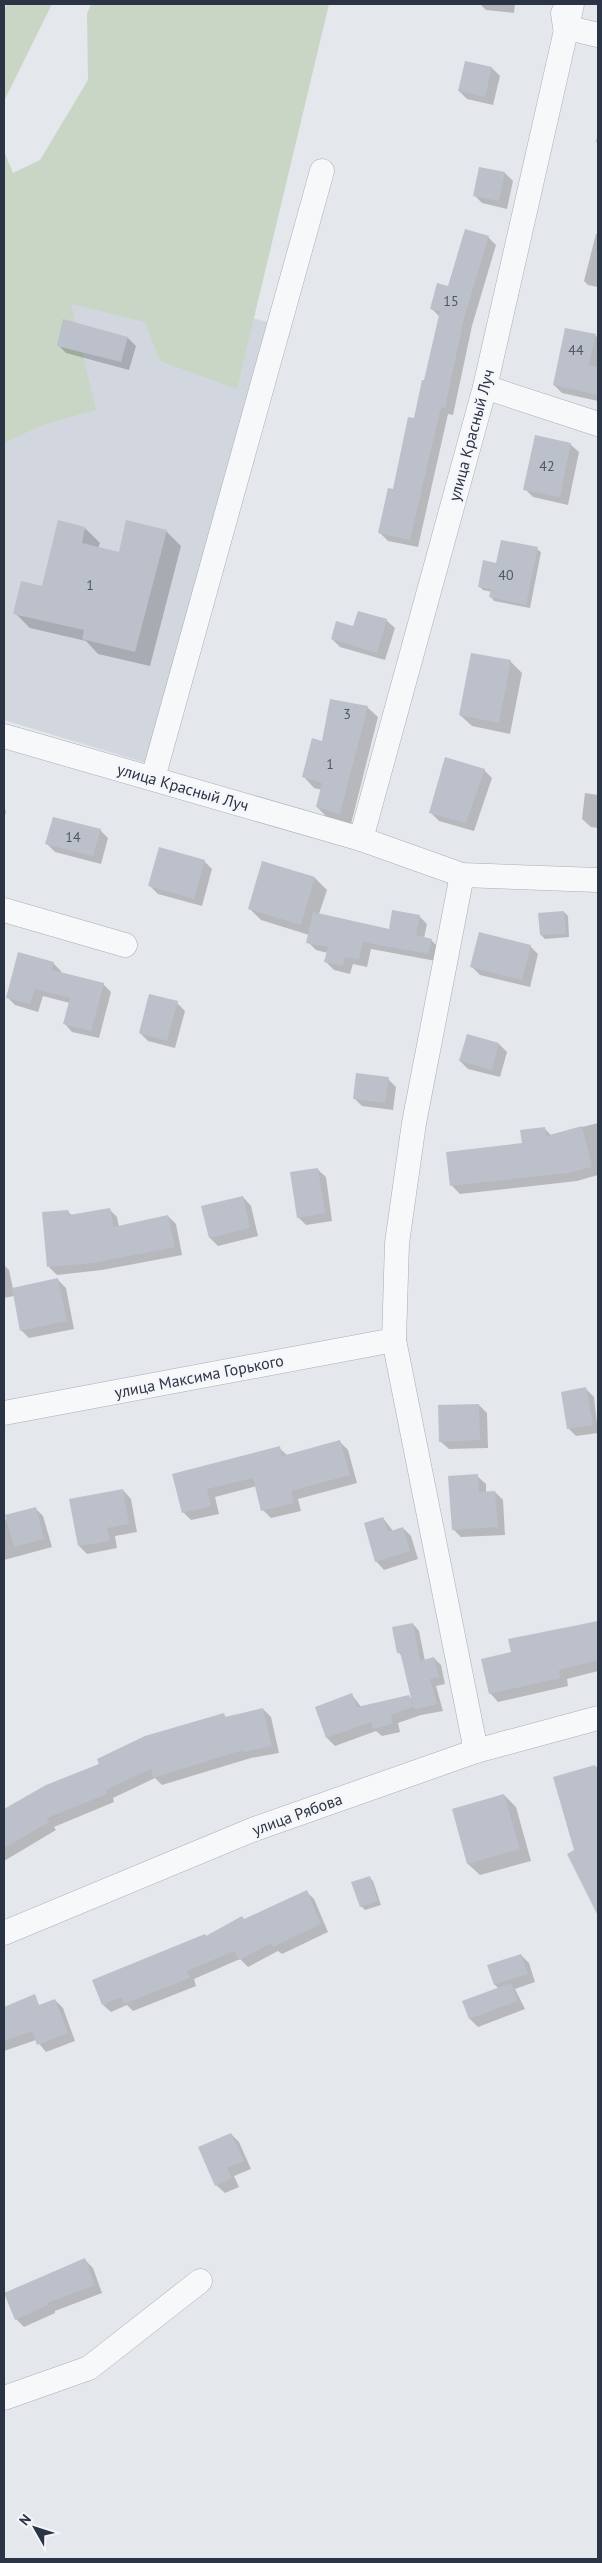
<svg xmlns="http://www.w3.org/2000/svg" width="602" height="2563" viewBox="0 0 602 2563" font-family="'PT Sans',sans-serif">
<rect width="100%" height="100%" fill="#e4e7ec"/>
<!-- built -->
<path fill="#d2d6de" d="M48,268L272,323L146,763L4,720V404Z"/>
<!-- green -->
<g fill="#c9d6c5">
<path d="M7,4H52L4,101V11Z"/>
<path d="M91,4H329L237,389L160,361L145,322L71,304L96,410L45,424L4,443V151L13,173L40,160L88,80L87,14Z"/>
</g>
<!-- shadow -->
<g fill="#0003">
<path d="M480,4H515L514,13L486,10Z"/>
<path d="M492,68L500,76L493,105L467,99L459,91Z"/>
<path d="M598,132V144L596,142Z"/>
<path d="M505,173L513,181L507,209L482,203L474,195Z"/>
<path d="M596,234H598V287L588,285L584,281Z"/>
<path d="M488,237L496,245L472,326L453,415L448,414L418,547L388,541L380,533L415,420L440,317L431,308Z"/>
<path d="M64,321L128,338L136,346L129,370L66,353L58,345Z"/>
<path d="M595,335L598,338V401L562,393L554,385Z"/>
<path d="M570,444L579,452L568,505L533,497L525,489Z"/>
<path d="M85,528L100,543L98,548L120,553L166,531L181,546L150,666L98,654L86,641L30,628L15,613L43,587Z"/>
<path d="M537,549L541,552L530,608L494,601L491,597L492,592L483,590L480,587L497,564Z"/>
<path d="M386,620L395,628L385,660L340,647L332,639L354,628Z"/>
<path d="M510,661L522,673L510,734L472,726L460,715Z"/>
<path d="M367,707L378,717L351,824L328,818L317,807L322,790L314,788L304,777L323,742Z"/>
<path d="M484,770L492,778L474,831L439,821L431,813Z"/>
<path d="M585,793L598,795V828L591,827L582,819Z"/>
<path d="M4,809L6,811L4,821Z"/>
<path d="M100,830L108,838L101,864L55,852L47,844Z"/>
<path d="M204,861L212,869L202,906L158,894L150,886Z"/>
<path d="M263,863L315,878L327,890L319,914L390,930L419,916L427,924L424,938L431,940L439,948L436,961L371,949L367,967L353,964L350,974L334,970L326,962L328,953L316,950L308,942L309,935L261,920L249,908Z"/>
<path d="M564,912L568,916L569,937L545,939L541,935Z"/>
<path d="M530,946L538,954L530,987L480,975L472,967Z"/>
<path d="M53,963L61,971V973L103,984L111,992L99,1038L72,1032L64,1023L70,1003L43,996L38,1012L15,1005L7,997Z"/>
<path d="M177,1003L185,1011L175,1048L148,1041L140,1033Z"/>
<path d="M499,1044L507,1052L500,1077L468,1069L460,1061Z"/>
<path d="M388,1079L396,1087L393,1110L362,1106L354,1098Z"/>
<path d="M598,1123V1175L577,1181L460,1194L452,1186L545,1129L551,1135Z"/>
<path d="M317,1169L326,1177L332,1221L306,1225L298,1217Z"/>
<path d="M243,1197L251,1206L258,1236L218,1246L210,1238Z"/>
<path d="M109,1209L117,1217L119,1227L168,1216L176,1224L182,1255L102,1270L57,1275L49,1267L68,1211L72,1216Z"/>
<path d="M4,1265L9,1270L13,1289L58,1280L66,1288L74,1329L29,1338L21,1330L14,1296L4,1298Z"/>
<path d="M586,1389L594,1397L598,1433L576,1436L568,1428Z"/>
<path d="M479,1405L487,1413L488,1448L449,1449L440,1441Z"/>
<path d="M340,1442L348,1450L357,1483L298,1499L301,1511L271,1518L263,1510L257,1486L215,1497L219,1514L191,1520L183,1512L174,1474L279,1448L288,1456Z"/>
<path d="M477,1476L486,1484V1493L495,1492L503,1500L505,1535L461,1537L453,1529Z"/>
<path d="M123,1490L131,1499L137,1532L115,1536L117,1548L87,1554L79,1546Z"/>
<path d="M35,1508L43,1516L52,1547L4,1560V1520Z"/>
<path d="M383,1518L393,1531L403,1528L411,1536L418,1559L384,1570L376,1561Z"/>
<path d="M597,1622L598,1671L567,1679L568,1686L498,1702L490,1693L513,1653L510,1640Z"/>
<path d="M413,1624L419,1631L425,1661L434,1658L441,1665L445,1684L436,1686L443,1711L421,1715L398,1723L400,1732L382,1736L376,1731L335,1746L327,1738L316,1707L352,1695L362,1708L409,1696L414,1701L402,1656L398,1652Z"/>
<path d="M263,1709L271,1717L279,1753L251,1758L162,1785L155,1778L113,1798L114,1802L54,1827L56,1830L4,1861V1811L46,1786L223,1714L227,1718Z"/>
<path d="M595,1766L598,1768V1904L589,1896L576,1851Z"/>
<path d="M504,1795L516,1807L531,1861L480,1875L468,1864Z"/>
<path d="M369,1877L373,1881L381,1905L365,1910L361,1906Z"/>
<path d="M307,1892L314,1899L328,1932L282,1954L278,1951L248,1967L240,1959L194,1979L196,1986L133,2011L127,2005L111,2012L103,2005L205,1935L207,1937Z"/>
<path d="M521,1955L529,1963L535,1982L515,1989L525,2009L478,2027L470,2019L464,2002L499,1989L495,1985L489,1966Z"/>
<path d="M55,2000L63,2008L75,2041L46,2052L36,2040L4,2051V2018Z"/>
<path d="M231,2134L239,2142L251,2169L234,2176L239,2187L225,2193L216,2185Z"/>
<path d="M85,2260L93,2268L102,2293L55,2311V2313L24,2327L16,2319Z"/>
</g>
<!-- building -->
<g fill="#bbc0ca">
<path d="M465,61L492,67L485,97L458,91Z"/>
<path d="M479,167L505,172L499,201L473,196Z"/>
<path d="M465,229L489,236L464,318L445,408L441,407L410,540L378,533L388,488L393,489L408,417L414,418L422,380H424L440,311L430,309L437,283L448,286Z"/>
<path d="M63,319L128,337L121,362L57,346Z"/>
<path d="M565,328L596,334L589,365L598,367V395L553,385Z"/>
<path d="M535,435L571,443L560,497L523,490Z"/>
<path d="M58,520L85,527L82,543L119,552L126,520L167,530L135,652L82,639L84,630L13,614L21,581L42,586Z"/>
<path d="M501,540L538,547L526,605L489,597L491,589L478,587L483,560L496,563Z"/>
<path d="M358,611L387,619L377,653L331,639L336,621L353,626Z"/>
<path d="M471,653L511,660L499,723L459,715Z"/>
<path d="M330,699L368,706L340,814L316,807L322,783L302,777L312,738L322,741Z"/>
<path d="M445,757L485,769L466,823L429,813Z"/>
<path d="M53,817L101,829L93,856L45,844Z"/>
<path d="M159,847L205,860L194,899L148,886Z"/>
<path d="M262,861L315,877L301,925L248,909Z"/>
<path d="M392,910L420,915L416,935L432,939L428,954L363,942L359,960L345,957L343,966L324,962L328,947L306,943L313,912L389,929Z"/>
<path d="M564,911L566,934L540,935L538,913Z"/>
<path d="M479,932L531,945L522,980L470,967Z"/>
<path d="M18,952L54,962L52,970L104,983L91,1031L63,1024L70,998L35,989L30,1004L6,998Z"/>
<path d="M149,994L178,1001L167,1041L139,1033Z"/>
<path d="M467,1034L499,1043L492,1070L459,1061Z"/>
<path d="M356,1073L389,1077L385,1103L353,1099Z"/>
<path d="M582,1126L592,1167L568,1173L450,1186L446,1152L522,1143L520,1130L545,1127L546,1136Z"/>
<path d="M318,1168L325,1213L297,1218L290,1172Z"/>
<path d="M243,1196L250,1228L209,1238L201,1206Z"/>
<path d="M110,1208L113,1227L168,1215L175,1247L93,1263L47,1267L42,1212L68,1210L69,1215Z"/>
<path d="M58,1278L67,1321L20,1331L12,1288Z"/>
<path d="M586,1387L593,1425L567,1429L561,1392Z"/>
<path d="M479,1404L480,1440L439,1442L438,1405Z"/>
<path d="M340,1440L350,1475L291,1491L294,1503L261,1511L253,1478L207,1489L211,1506L182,1513L172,1474L280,1446L282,1456Z"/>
<path d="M478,1474L479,1492L495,1491L498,1527L452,1530L448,1476Z"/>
<path d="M123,1489L129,1524L107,1528L110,1541L78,1546L69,1499Z"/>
<path d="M36,1507L44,1539L14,1547L5,1515Z"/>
<path d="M383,1517L388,1532L403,1527L410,1551L375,1562L364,1523Z"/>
<path d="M598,1621V1660L559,1670L560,1678L489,1694L481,1659L511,1652L508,1639Z"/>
<path d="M413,1623L420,1661L434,1657L439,1677L430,1679L437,1704L414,1710L400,1652L397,1653L392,1627Z"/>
<path d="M352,1693L357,1707L409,1695L413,1707L391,1715L393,1724L373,1729L371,1722L326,1738L315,1707Z"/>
<path d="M263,1708L272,1746L244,1752L243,1750L153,1778L151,1769L106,1790L107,1794L47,1818L49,1822L4,1848V1809L46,1785L99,1764L97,1759L145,1736L224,1713L225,1717Z"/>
<path d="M595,1765L598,1775V1916L567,1854L574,1850L553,1777Z"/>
<path d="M504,1794L520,1849L467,1864L452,1809Z"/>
<path d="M370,1876L378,1901L360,1907L351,1882Z"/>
<path d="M307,1890L321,1924L273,1947L271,1943L239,1960L234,1951L187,1971L190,1978L124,2004L122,1997L102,2005L92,1980L205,1934L206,1936L242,1916L244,1919Z"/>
<path d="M521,1954L528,1974L494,1985L487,1965Z"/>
<path d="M511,1983L518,2001L469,2019L462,2001Z"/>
<path d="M35,1994L39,2005L55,1999L68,2033L37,2045L32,2031L4,2041V2007Z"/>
<path d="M231,2133L244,2161L227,2168L232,2178L215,2186L198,2147Z"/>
<path d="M85,2258L95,2285L47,2303L48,2305L15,2320L4,2293Z"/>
</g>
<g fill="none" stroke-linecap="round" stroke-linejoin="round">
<defs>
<g id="minor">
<path d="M563,13L565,27L598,35"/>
<path d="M485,387L598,424"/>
<path d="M4,736L361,839L462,875L598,880"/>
<path d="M153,778L322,171"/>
<path d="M361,839L485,387L572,4"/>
<path d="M462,875L414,1123L397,1243L394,1340L476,1751"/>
<path d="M4,910L125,945"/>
<path d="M4,1413L394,1340"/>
<path d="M4,1933L252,1830L476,1751L598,1718"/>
<path d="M4,2398L89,2368L200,2281"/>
</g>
</defs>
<!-- minor casing -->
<use href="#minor" stroke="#a9aeb7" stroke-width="25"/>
<!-- minor -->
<use href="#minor" stroke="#f7f8fa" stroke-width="24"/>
</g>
<g text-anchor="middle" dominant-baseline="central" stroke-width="5" stroke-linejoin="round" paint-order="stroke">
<!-- number labels -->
<g font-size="14" fill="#4f5766">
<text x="451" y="301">15</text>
<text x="576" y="350">44</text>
<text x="547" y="466">42</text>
<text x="506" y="575">40</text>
<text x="90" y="585">1</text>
<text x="347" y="714">3</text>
<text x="330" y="764">1</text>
<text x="73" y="837">14</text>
</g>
<!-- street labels -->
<g font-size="16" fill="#2b3445" stroke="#f4f6f9">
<text transform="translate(471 435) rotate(-75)">улица Красный Луч</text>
<text transform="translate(183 787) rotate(16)">улица Красный Луч</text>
<text transform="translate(199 1376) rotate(-11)">улица Максима Горького</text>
<text transform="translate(297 1814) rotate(-20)">улица Рябова</text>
</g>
</g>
<!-- border -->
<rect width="602" height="2563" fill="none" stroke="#2b3445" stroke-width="10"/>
<!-- north arrow -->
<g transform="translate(35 2528) rotate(309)" stroke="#f4f6f9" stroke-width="4" paint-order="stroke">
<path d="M0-4L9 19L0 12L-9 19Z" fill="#2b3445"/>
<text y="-8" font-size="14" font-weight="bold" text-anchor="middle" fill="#2b3445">N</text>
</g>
</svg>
